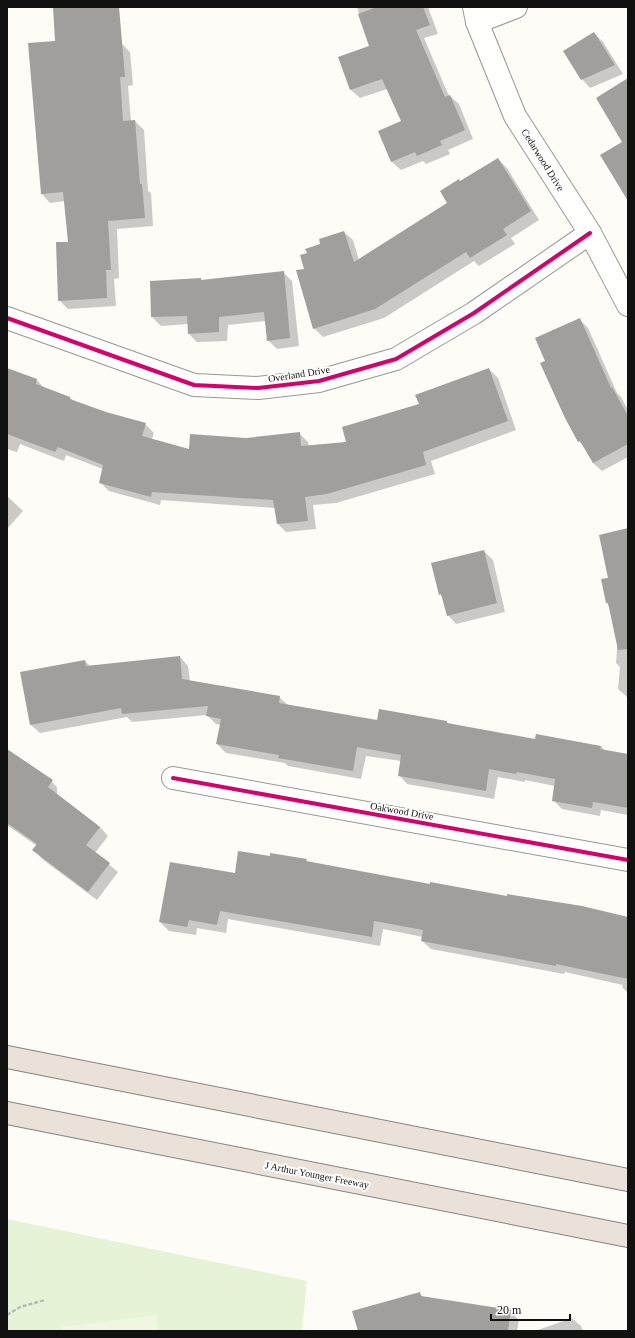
<svg xmlns="http://www.w3.org/2000/svg" width="635" height="1338" viewBox="0 0 635 1338" font-family="'Times New Roman',serif">
<rect width="100%" height="100%" fill="#fdfcf7"/>
<!-- green -->
<path fill="#e7f3d7" d="M7,1219L307,1281L302,1331H7Z"/>
<!-- pitch -->
<path fill="#f0f6e1" d="M156,1315L158,1331H63L62,1327Z"/>
<!-- shadow -->
<g fill="#0003">
<path d="M54,7H113L122,44L130,52L133,85L128,86L131,122L135,121L144,130L148,191L151,193L153,226L117,229L119,278L114,279L116,306L68,309L59,300L69,243L65,201L50,203L42,194L56,42Z"/>
<path d="M357,7H428L438,34L424,38L449,96H450L459,104L473,139L448,150L450,154L426,164L423,161L401,170L392,162L402,122L387,89L360,98L351,90L339,58L370,47Z"/>
<path d="M594,33L603,42L623,74L590,88L582,79Z"/>
<path d="M498,159L507,168L539,220L511,238L515,244L479,266L474,261L384,318L323,337L314,328L305,270L308,254L344,232L353,240L359,260L449,203L461,182Z"/>
<path d="M283,272L292,281L299,346L277,349L268,340L266,321L228,325L227,341L197,342L189,334L188,324L161,326L152,317L201,279L202,281Z"/>
<path d="M579,319L588,328L617,393L621,397L628,410V457L602,471L593,463L586,448L579,441L546,362Z"/>
<path d="M7,369L37,380L45,389L70,398L73,401L105,413L145,424L154,433L152,439L190,450L246,439L299,433L308,442L309,447L347,443L489,369L498,378L516,430L431,461L435,474L336,503L313,505L316,529L286,532L278,524L275,508L161,500L160,505L109,491L100,482L103,469L66,455L64,461L20,444L17,452L7,449Z"/>
<path d="M7,496L23,511L7,529Z"/>
<path d="M628,529V698L618,689L620,667L616,663L619,622L607,603L610,578Z"/>
<path d="M484,551L493,560L505,612L456,624L448,615L443,598L440,594Z"/>
<path d="M180,657L188,666L190,681L279,697L288,705L378,721L447,722L450,725L536,740L601,746L605,751L628,755V815L601,810L600,816L562,809L553,800L555,786L525,780V782L498,777L494,799L407,784L399,775L401,761L366,756L361,779L288,766L285,763L226,753L217,744L221,725L216,724L207,715L132,722L127,717L40,733L31,725L85,661L90,666Z"/>
<path d="M7,750L48,778L57,787V794L100,827L108,836L95,853L118,872L97,900L42,859L34,850L37,846L7,825Z"/>
<path d="M270,857L306,860L309,863L431,885L628,918V993L622,987L623,985L565,972L564,974L431,949L422,941L423,937L383,929L380,946L228,919L226,933L197,928L196,935L169,931L160,922L235,874Z"/>
<path d="M419,1293L424,1298L510,1311L519,1320L517,1331H359Z"/>
<path d="M572,1318L581,1326L583,1331H535Z"/>
</g>
<!-- building -->
<g fill="#a19f9c">
<path d="M53,7H119L125,77H120L123,121L135,120L140,184H142L145,218L108,221L111,270H106L107,298L58,301L56,242H68L63,192L41,194L28,43L55,41Z"/>
<path d="M377,7H423L430,25L416,30L445,97L450,95L465,130L440,141L442,145L417,156L415,152L391,162L378,131L401,121L382,79L350,90L338,57L369,46L358,14Z"/>
<path d="M594,32L615,65L581,80L563,51Z"/>
<path d="M628,78V201L600,155L622,142L596,98Z"/>
<path d="M498,158L531,211L503,229L507,235L470,258L466,252L375,309L313,329L296,270L304,269L300,255L307,253L305,249L320,244L319,239L344,231L354,262L447,203L440,191L459,179L460,181Z"/>
<path d="M284,271L290,338L267,341L264,312L219,317V332L188,334L187,316L151,317L150,281L201,278V280Z"/>
<path d="M580,318L611,388L612,387L628,416V444L593,463L580,441L578,442L565,418L540,363L545,361L535,338Z"/>
<path d="M7,368L37,379L36,384L70,397V399L106,412L146,423L142,436L189,449L190,434L246,438L300,432L301,446L346,442L342,427L419,404L415,395L489,368L508,421L423,452L426,465L327,494L305,497L308,521L277,524L273,500L152,492L151,497L99,483L103,465L58,447L55,452L7,434Z"/>
<path d="M628,528V649L618,650L608,603H606L601,579L608,578L599,535Z"/>
<path d="M484,550L497,603L447,616L441,594L439,595L431,563Z"/>
<path d="M180,656L182,679L280,696L279,703L377,720L379,709L447,721V723L535,739L536,734L601,746L600,749L628,754V808L593,802L592,808L552,801L555,779L517,772L516,774L489,769L486,791L398,776L401,755L357,747L353,771L278,758L279,755L216,744L221,719L206,716L208,706L122,714L121,708L30,725L20,672L85,660L86,666Z"/>
<path d="M7,749L53,780L48,787L100,827L86,845L110,863L88,892L32,850L37,844L7,823Z"/>
<path d="M238,851L270,856V853L307,859L306,861L430,884V882L507,896V894L582,906L628,917V979L556,964V966L421,941L423,930L374,921L372,937L220,911L217,925L189,920L187,927L159,922L170,862L235,873Z"/>
<path d="M420,1292L421,1296L511,1310L508,1331H358L352,1311Z"/>
</g>
<g fill="none" stroke-linecap="round" stroke-linejoin="round">
<defs>
<g id="street">
<path d="M474,7L477,22L515,116L590,233L628,305"/>
<path d="M477,22L516,7"/>
<path d="M7,318L194,385L258,388L319,381L396,359L474,313L590,233"/>
<path d="M173,778L628,860"/>
</g>
<g id="highway">
<path d="M7,1057L628,1180"/>
<path d="M7,1113L628,1236"/>
</g>
</defs>
<!-- street casing -->
<use href="#street" stroke="#979795" stroke-width="24"/>
<!-- highway casing -->
<use href="#highway" stroke="#858482" stroke-width="24"/>
<!-- path -->
<path stroke="#b9b9b8" stroke-width="2.5" stroke-dasharray="4 2" stroke-linecap="butt" d="M7,1315L20,1307L45,1300"/>
<!-- street -->
<use href="#street" stroke="#fffffe" stroke-width="22"/>
<!-- highway -->
<use href="#highway" stroke="#eae1d8" stroke-width="22"/>
<defs>
<g id="cycleway">
<path d="M7,318L194,385L258,388L319,381L396,359L474,313L590,233"/>
<path d="M173,778L628,860"/>
</g>
</defs>
<!-- cycleway casing -->
<use href="#cycleway" stroke="#fff" stroke-width="6"/>
<!-- cycleway -->
<use href="#cycleway" stroke="#d6006c" stroke-width="4"/>
</g>
<g text-anchor="middle" dominant-baseline="central" stroke-width="4" stroke-linejoin="round" paint-order="stroke">
<!-- street labels -->
<g font-size="10" fill="#111" stroke="#fff">
<text transform="translate(543 160) rotate(58)">Cedarwood Drive</text>
<text transform="translate(299 374) rotate(-9)">Overland Drive</text>
<text transform="translate(402 811) rotate(10)">Oakwood Drive</text>
<text transform="translate(317 1175) rotate(11)">J Arthur Younger Freeway</text>
</g>
</g>
<!-- border -->
<rect width="635" height="1338" fill="none" stroke="#111111" stroke-width="16"/>
<!-- scale -->
<path d="M491 1314v6h79v-6" fill="none" stroke="#111111" stroke-width="2"/>
<text x="497" y="1314" font-size="12" fill="#111111" stroke="#ffffff" stroke-width="3" paint-order="stroke">20 m</text>
</svg>
